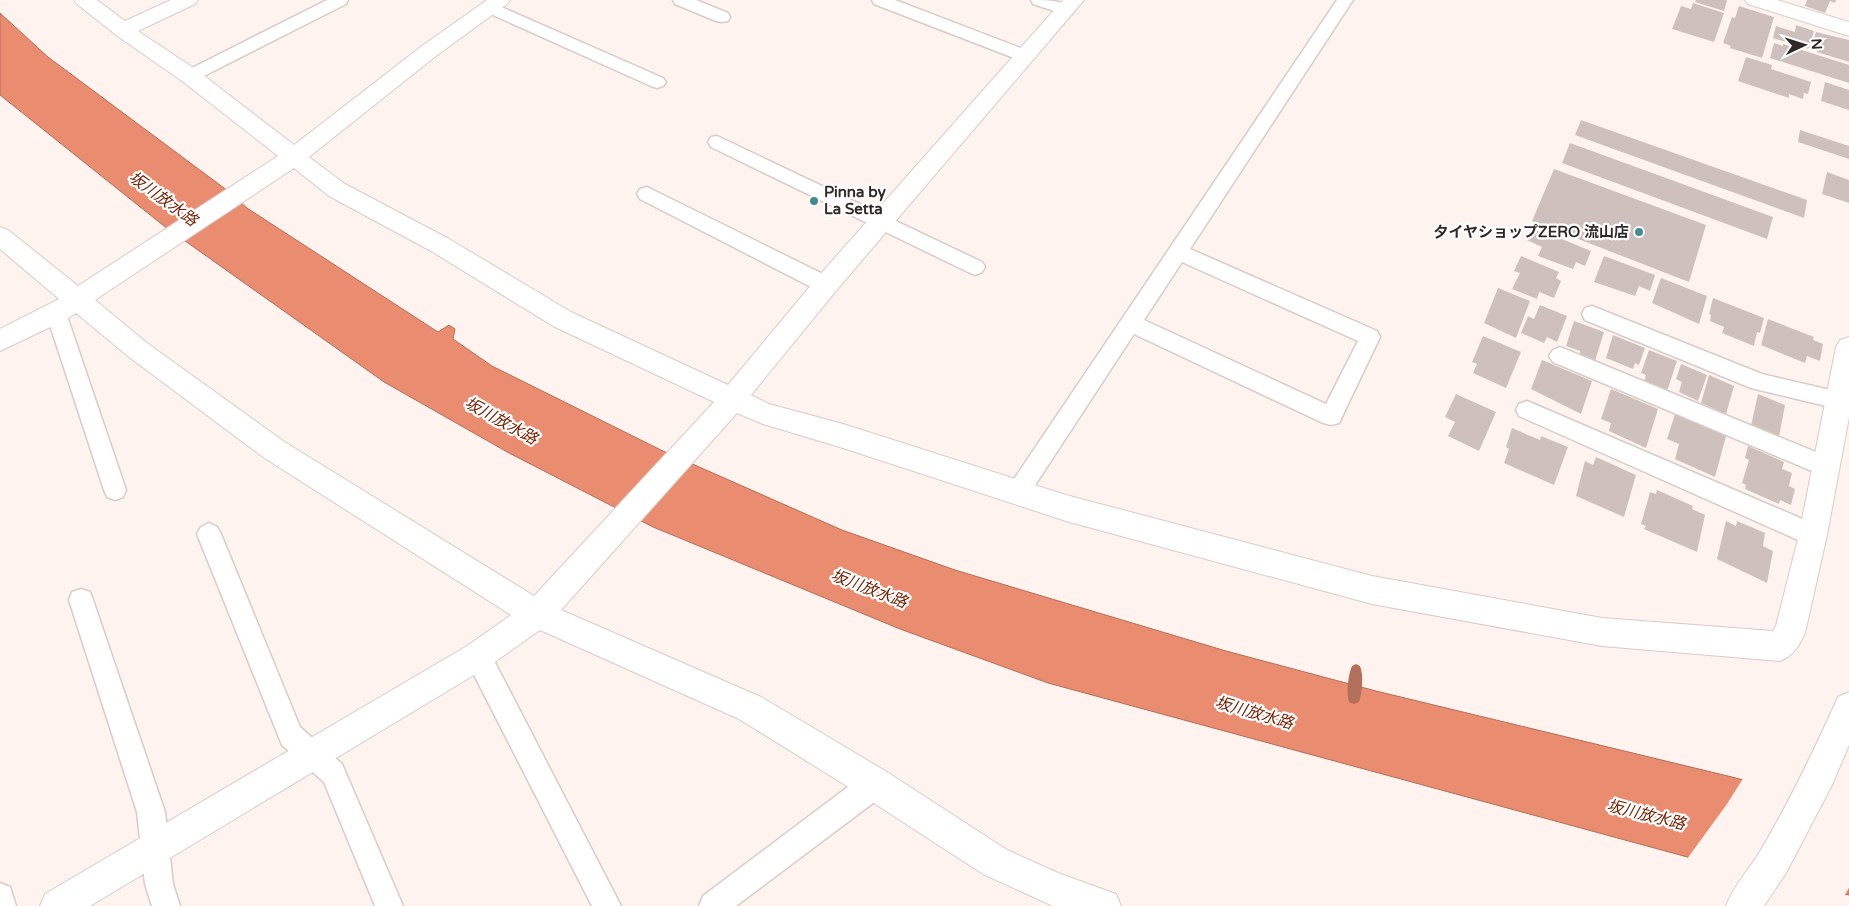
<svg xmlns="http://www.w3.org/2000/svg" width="1849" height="906" viewBox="0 0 1849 906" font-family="'Varela Round','Noto Sans JP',sans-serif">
<rect width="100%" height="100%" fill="#fff3f0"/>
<!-- water -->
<path fill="#ea8c70" stroke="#b26f5a" d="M0,13L48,57L224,188L247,208L438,332L449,325L455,329L453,339L492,366L663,451L842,530L955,570L1226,651L1376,691L1732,777L1849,808V895L1691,858L1048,683L900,629L653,527L509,453L384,382L164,226L0,95Z"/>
<!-- pier -->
<path fill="#fff3f0" d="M1744,777L1849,805V888L1844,896L1687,859L1727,804Z"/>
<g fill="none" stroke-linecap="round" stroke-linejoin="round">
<!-- stream -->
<path fill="#b26f5a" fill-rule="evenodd" d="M1356,664L1360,666C1364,675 1362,693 1359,702L1354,704L1349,702C1346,693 1348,675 1352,666Z"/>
</g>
<!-- building -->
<g fill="#cec0bc">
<path d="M1696,0H1726L1727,1L1724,11L1695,2Z"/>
<path d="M1807,0H1836L1835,3L1830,1L1825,13L1805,6Z"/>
<path d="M1693,3L1724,13L1714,42L1672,29L1681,6L1691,9Z"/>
<path d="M1739,6L1774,17L1762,58L1730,48L1731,46L1723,43L1732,17L1735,18Z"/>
<path d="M1796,25L1814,31L1809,49L1773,38L1776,26L1795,32Z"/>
<path d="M1816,32L1849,40V62L1817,52L1818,44L1813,43Z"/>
<path d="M1774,43L1783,46V44L1849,65V83L1770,58Z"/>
<path d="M1746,57L1772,65L1771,69L1811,82L1808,94L1804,93L1803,99L1789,94V98L1738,81Z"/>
<path d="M1825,82L1849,90V110L1821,101Z"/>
<path d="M1581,120L1807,200L1804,218L1575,135Z"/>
<path d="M1800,130L1849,146V159L1798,142Z"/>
<path d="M1570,143L1773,217L1767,239L1562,163Z"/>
<path d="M1554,169L1706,225L1689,282L1532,221Z"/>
<path d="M1827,172L1849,180V203L1822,194Z"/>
<path d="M1533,229L1541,232L1540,230L1591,251L1585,266L1576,262L1573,269L1538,256L1542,247L1527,240Z"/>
<path d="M1521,256L1559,272L1556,278L1561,281L1554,298L1539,292L1537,299L1512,289L1520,273L1514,271Z"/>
<path d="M1604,256L1655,275L1650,291L1639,286L1635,296L1594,282Z"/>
<path d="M1661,278L1707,296L1699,324L1652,303Z"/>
<path d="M1498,288L1530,301L1516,338L1484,323Z"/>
<path d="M1713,298L1764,318L1760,333L1757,332L1754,346L1722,333L1724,327L1710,321L1711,315L1709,314Z"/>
<path d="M1540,305L1567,316L1557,342L1547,337L1544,343L1521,333L1528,316L1534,319Z"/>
<path d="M1768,319L1814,337L1813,340L1823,344L1820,361L1807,356L1805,363L1761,345Z"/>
<path d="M1574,321L1604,332L1595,361L1580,355V351L1566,346Z"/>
<path d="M1613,335L1645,348L1639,365L1635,363L1633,369L1606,358Z"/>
<path d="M1483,336L1521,352L1506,388L1473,373L1477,364L1472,362Z"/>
<path d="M1649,350L1677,361L1667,391L1644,381L1646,375L1641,373Z"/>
<path d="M1542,360L1592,381L1581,414L1531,389Z"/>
<path d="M1681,364L1707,375L1698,401L1679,392L1682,382L1676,379Z"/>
<path d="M1709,375L1734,386L1726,414L1701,403Z"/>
<path d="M1611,389L1658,409L1646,448L1609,431L1611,423L1601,419Z"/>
<path d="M1456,394L1496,412L1479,451L1448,436L1455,422L1445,417Z"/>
<path d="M1758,394L1785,405L1779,437L1751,426Z"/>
<path d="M1675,414L1726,436L1715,477L1675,459L1679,444L1667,439Z"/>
<path d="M1512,428L1540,440L1541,436L1568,447L1554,485L1504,463L1509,449L1506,447Z"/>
<path d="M1748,446L1784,462L1782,469L1792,473L1789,486L1795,489L1791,505L1780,500L1779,504L1745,489L1746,485L1742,483L1749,460L1745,458Z"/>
<path d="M1596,457L1636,475L1624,517L1576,496L1585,461L1593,465Z"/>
<path d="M1657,490L1693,506L1692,509L1705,515L1697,552L1644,529L1646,526L1641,524L1650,492L1656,494Z"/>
<path d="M1726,521L1736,526L1737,521L1765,533L1763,546L1773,551L1767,583L1717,559Z"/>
</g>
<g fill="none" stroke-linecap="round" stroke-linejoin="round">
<defs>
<g id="service">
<path d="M327,0H348L346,4L196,80L190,82L184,80L181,76L184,72Z"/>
<path d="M673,0H696L728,13L730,17L728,21L722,22L716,21L675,4Z"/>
<path d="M872,0H895L1031,52L1034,56L1031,60L1025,62L1019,60L874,4Z"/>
<path d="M1031,0C1044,0 1066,0 1074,10L1072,14L1066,15L1033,4Z"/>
<path d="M1337,0H1353L1190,249L1377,331L1380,337L1339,423L1331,425L1323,423L1134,334L1026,499L1018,502L1010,499L1006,492L1010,485ZM1182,262L1358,341L1326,404L1144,320Z"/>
<path d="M490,2L663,78L666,82L663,86L657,88L651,86L484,11L482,7L484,3Z"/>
<path d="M717,136L982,262L985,267L982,272L975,275L968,272L711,147L708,142L711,137Z"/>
<path d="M647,187L833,279L836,285L833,291L826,293L819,291L640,199L637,194L640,189Z"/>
<path d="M56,305L63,307L66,313L126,490L123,497L115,500L107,497L104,490L46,313L49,307Z"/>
<path d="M1592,306L1762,374L1847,394L1849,402L1847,406L1839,409L1751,388L1585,320L1582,314L1585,308Z"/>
<path d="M1560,347L1835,460L1838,467L1835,474L1827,477L1819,474L1553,362L1549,356L1553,350Z"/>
<path d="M1527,401L1821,527L1825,535L1821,543L1813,546L1805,543L1519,416L1516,410L1519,404Z"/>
<path d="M209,523L217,527L221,534L300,727L342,764L403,906H375L324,782L282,745L197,534L201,527Z"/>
<path d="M81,589L90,592L93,600L165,812L173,884L180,906H152L145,884L137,812L69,600L72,592Z"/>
<path d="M478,644L487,647L621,906H592L469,665L465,656L469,647Z"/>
<path d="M875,771L885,774L888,784L885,794L736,906H699L703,896L865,774Z"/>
<path d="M0,883L10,887L16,906H0Z"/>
</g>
<g id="minor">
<path d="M74,0H97L125,21L171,0H198L195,4L138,31L198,71L294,145L422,46L487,0H510L507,4L436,56L309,157L345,184L449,239L571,312L728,385L817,278L1063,0H1084L835,292L751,395L769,404L843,424L1066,495L1372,576L1602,618L1773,631L1776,626L1799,535L1836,347L1840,340L1849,337V417L1827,535L1805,633C1799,646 1794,655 1780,661L1602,646L1372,604L1066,521L843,448L763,424L737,413L561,610L761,697L887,772L1007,850L1058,873L1116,894L1121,906H1053L983,874L863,796L739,719L540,630L489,666L90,906H40L45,894L467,646L511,615L263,457L129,357L76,313L65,320L0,351V329L59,299L0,249V227L8,230L78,286L278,156L182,81L116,35L77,4ZM294,168L329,196L431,251L553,326L714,402L534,596L283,441L147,343L95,300Z"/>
<path d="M1745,0H1777L1849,22V36L1748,4Z"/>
</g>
<path id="tertiary" d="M1849,692V745L1832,785L1786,873L1764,906H1726C1734,884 1751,868 1762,848C1791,799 1815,748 1838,697Z"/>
</defs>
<!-- service casing -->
<use href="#service" stroke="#d9cbc6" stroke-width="3"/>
<!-- minor casing -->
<use href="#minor" stroke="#d9cbc6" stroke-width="2"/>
<!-- tertiary casing -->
<use href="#tertiary" stroke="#d9cbc6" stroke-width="2"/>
<!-- service -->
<use href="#service" fill="#fff" fill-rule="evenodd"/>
<!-- minor -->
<use href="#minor" fill="#fff" fill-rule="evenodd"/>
<!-- tertiary -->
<use href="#tertiary" fill="#fff" fill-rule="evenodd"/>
</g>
<!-- markers -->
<g fill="#438b8f" stroke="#fff" stroke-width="2">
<circle cx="814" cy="201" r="5"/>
<circle cx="1639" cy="232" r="5"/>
</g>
<g text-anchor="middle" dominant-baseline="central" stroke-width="4.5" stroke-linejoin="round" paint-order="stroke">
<!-- poi labels -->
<g font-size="15" font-weight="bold" fill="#2f2a28" stroke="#fff" text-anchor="start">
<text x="824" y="192">Pinna by<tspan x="824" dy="17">La Setta</tspan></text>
<text x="1629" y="232" text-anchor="end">夕イヤショップZERO 流山店</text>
</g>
<!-- water labels -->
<g font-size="16" font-style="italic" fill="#772507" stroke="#fff">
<text transform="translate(163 199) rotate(36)">坂川放水路</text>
<text transform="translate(501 421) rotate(29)">坂川放水路</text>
<text transform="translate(869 589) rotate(21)">坂川放水路</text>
<text transform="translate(1254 713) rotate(16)">坂川放水路</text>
<text transform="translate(1646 815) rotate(14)">坂川放水路</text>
</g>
</g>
<!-- north arrow -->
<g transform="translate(1804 45) rotate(86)" stroke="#ffffff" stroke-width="4" paint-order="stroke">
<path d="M0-4L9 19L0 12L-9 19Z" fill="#2f2a28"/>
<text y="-8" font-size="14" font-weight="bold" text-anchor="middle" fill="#2f2a28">N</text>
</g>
</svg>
